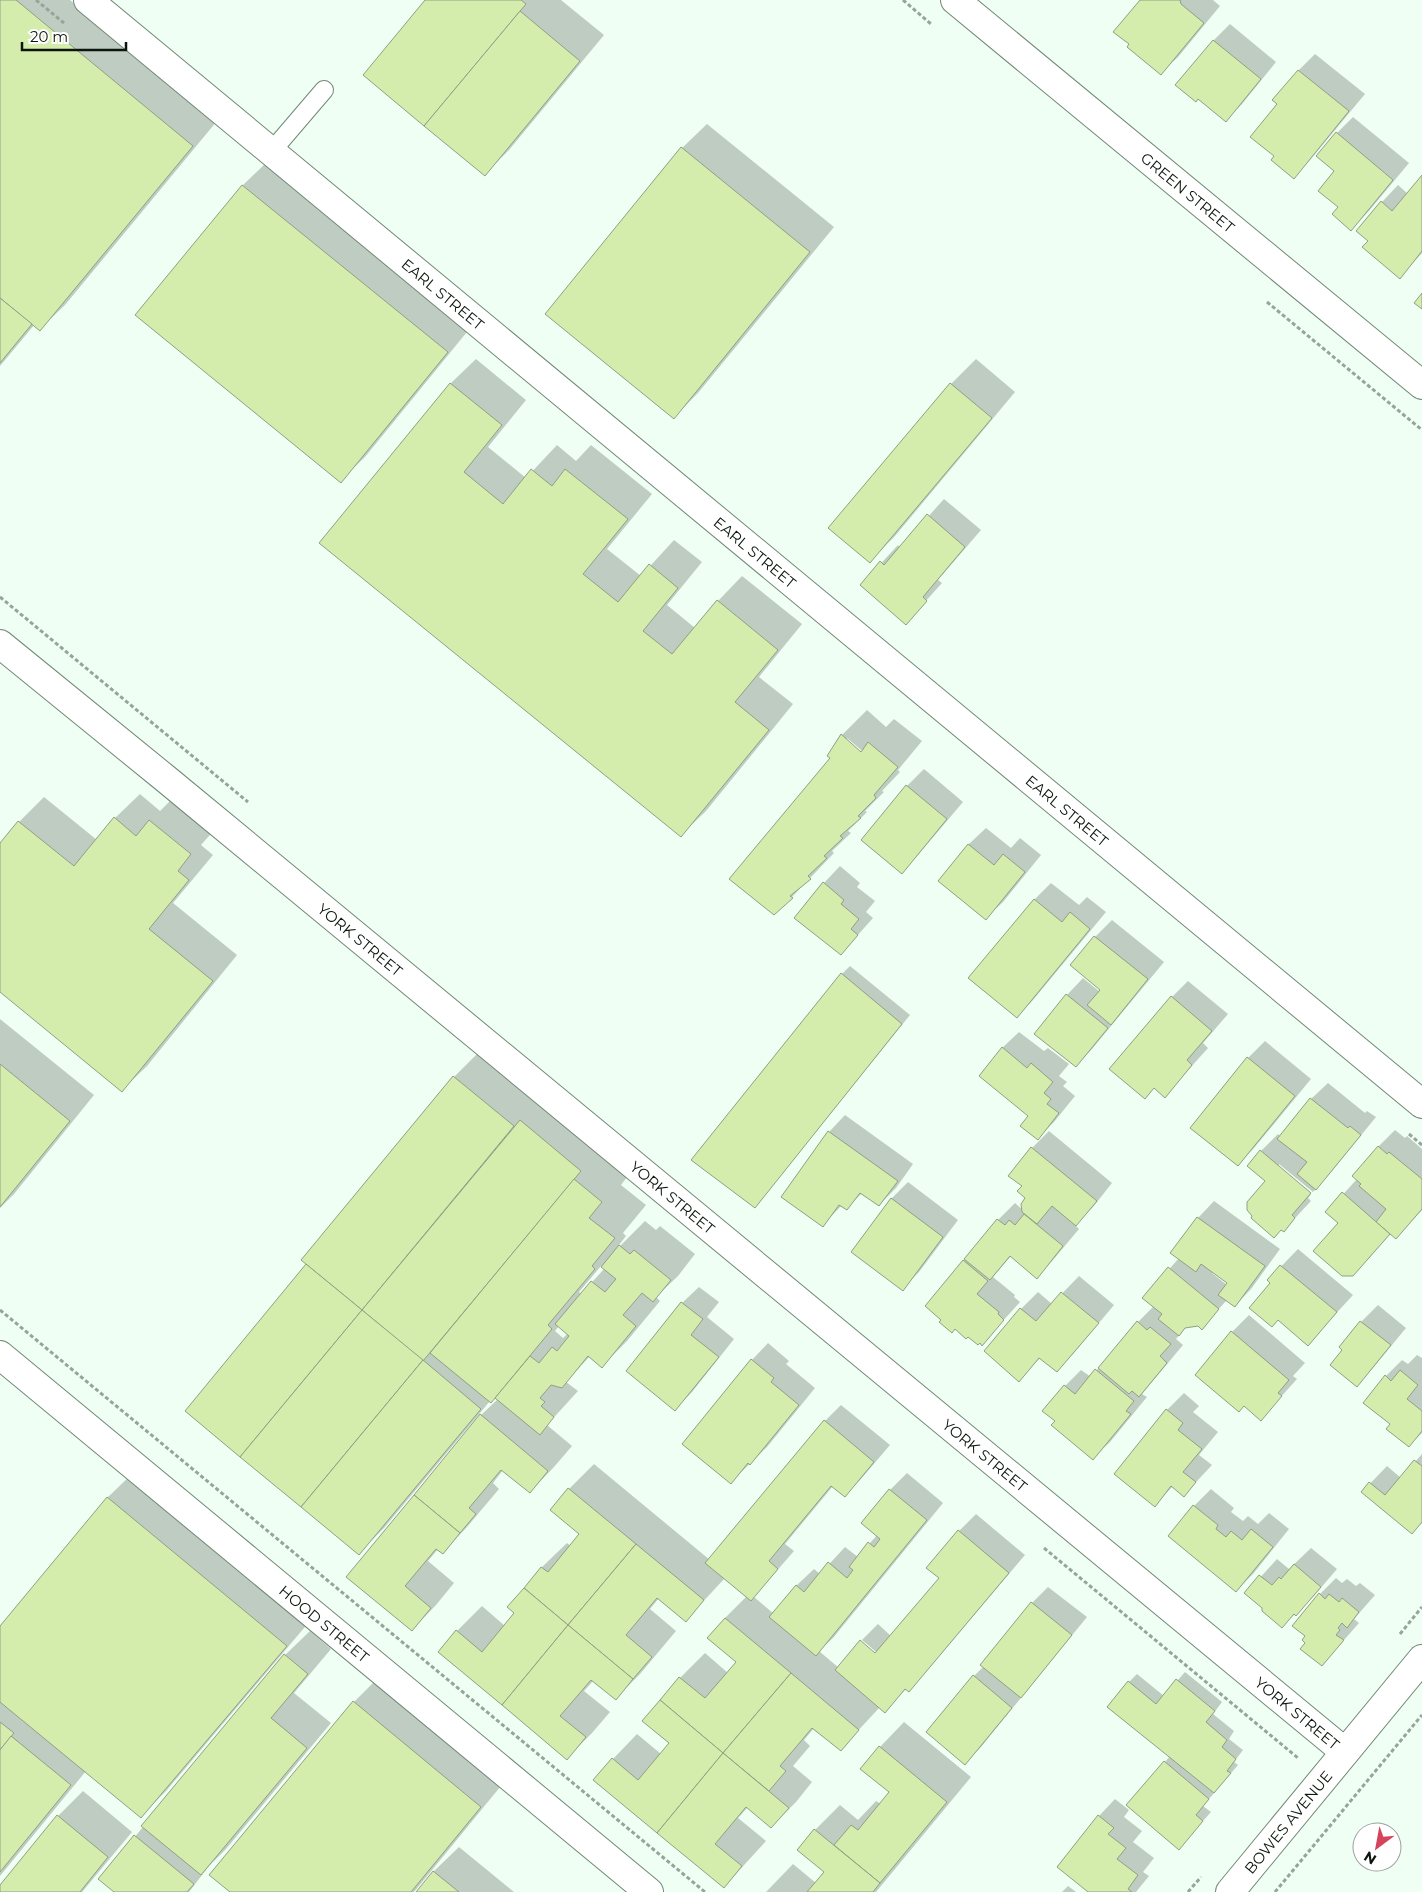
<svg xmlns="http://www.w3.org/2000/svg" width="1422" height="1892" viewBox="0 0 1422 1892" font-family="Montserrat,sans-serif">
<rect width="100%" height="100%" fill="#effff3"/>
<!-- shadow -->
<g fill="#0003" fill-rule="evenodd">
<path d="M0,0H70L217,121L65,305L40,329L35,324L0,366Z"/>
<path d="M426,0H561L604,35L509,150L485,174Z"/>
<path d="M1142,0H1213L1220,6L1178,57L1161,73Z"/>
<path d="M1230,24L1276,62L1242,104L1226,120L1198,98L1177,85L1214,40Z"/>
<path d="M1315,54L1365,94L1310,160L1294,177L1276,156L1279,104L1274,100L1299,70Z"/>
<path d="M1353,117L1409,163L1368,212L1351,229L1339,207L1336,171L1337,133Z"/>
<path d="M707,124L834,227L698,393L674,417L682,148Z"/>
<path d="M268,161L471,327L365,457L340,481L137,315L243,185Z"/>
<path d="M1422,177V253L1400,277L1369,241L1382,202L1398,185L1408,194Z"/>
<path d="M476,359L526,400L488,447L526,478L557,445L576,461L591,445L652,494L607,549L641,576L674,540L702,562L667,605L695,628L718,601L742,576L802,624L759,677L793,704L706,811L681,835L321,543L451,383Z"/>
<path d="M976,359L1015,392L895,536L870,561L951,384Z"/>
<path d="M944,499L981,530L938,580L942,583L906,623L861,585L898,545L900,548Z"/>
<path d="M867,710L886,727L894,719L922,741L898,770L900,772L882,791L884,792L865,811L867,812L848,831L851,833L832,851L834,853L792,897L774,913L832,758L842,735ZM847,738L867,755L865,757L847,741Z"/>
<path d="M924,769L963,802L918,855L902,872L907,786Z"/>
<path d="M140,794L160,811L175,796L215,829L201,845L213,855L173,903L237,955L147,1066L122,1090L0,990V845L19,822L44,797L97,840L115,818Z"/>
<path d="M986,828L1011,848L1020,838L1041,855L1003,902L986,918L940,881L969,844Z"/>
<path d="M840,866L860,883L857,887L875,901L866,912L873,918L841,954L824,883Z"/>
<path d="M1051,883L1079,905L1087,897L1106,912L1033,1000L1017,1017L970,978L1035,899Z"/>
<path d="M1112,920L1164,962L1092,1049L1076,1066L1067,995L1083,978L1100,992L1101,990L1072,965L1095,937Z"/>
<path d="M850,966L910,1015L755,1207L842,974Z"/>
<path d="M1188,981L1228,1014L1203,1043L1208,1048L1165,1096L1172,997Z"/>
<path d="M0,1019L94,1095L14,1194L0,1208Z"/>
<path d="M1019,1032L1044,1051L1048,1048L1069,1064L1059,1076L1067,1082L1063,1086L1075,1096L1054,1122L1038,1138L1002,1048Z"/>
<path d="M1265,1041L1311,1079L1254,1148L1238,1165L1192,1128L1248,1058Z"/>
<path d="M486,1045L633,1169L621,1185L646,1205L623,1233L626,1236L619,1245L620,1246L645,1221L656,1230L660,1226L695,1254L678,1276L656,1297L660,1301L627,1341L602,1366L590,1356L566,1382L578,1391L547,1425L572,1446L554,1467L530,1492L503,1470L493,1483L499,1489L467,1527L443,1552L438,1549L428,1561L454,1583L436,1605L412,1630L347,1577L481,1415L498,1399L495,1397L490,1401L384,1528L359,1553L308,1264L303,1260L454,1077ZM601,1266L605,1268L581,1294L579,1292ZM559,1326L568,1333L563,1338L555,1331Z"/>
<path d="M1328,1083L1365,1113L1367,1111L1376,1117L1332,1171L1313,1192L1279,1164V1167L1311,1194L1308,1198L1311,1201L1284,1230L1267,1181L1261,1151L1278,1134L1281,1137L1311,1099Z"/>
<path d="M845,1115L913,1164L896,1188L879,1205L862,1193L847,1208L842,1205L823,1225L829,1132Z"/>
<path d="M1395,1130L1405,1138L1407,1136L1422,1149V1210L1396,1238L1391,1233L1369,1258L1340,1223L1327,1212L1357,1179L1378,1147Z"/>
<path d="M1049,1131L1112,1183L1093,1207L1075,1225L1079,1229L1053,1260L1037,1277L1011,1256L993,1277L1015,1295L1014,1297L1020,1302L982,1344L943,1319L926,1306L998,1220L1015,1203L1024,1211L1027,1198L1023,1186L1010,1175L1032,1148Z"/>
<path d="M908,1182L958,1220L919,1272L902,1289L852,1252L892,1198Z"/>
<path d="M1214,1201L1280,1249L1251,1289L1235,1306L1227,1300L1201,1328L1198,1325L1186,1327L1176,1339L1183,1345L1142,1394L1147,1397L1110,1442L1093,1458L1056,1421L1065,1386L1081,1370L1091,1377L1138,1322L1154,1306L1144,1298L1179,1258L1198,1218ZM1214,1271L1229,1282L1227,1285L1212,1273Z"/>
<path d="M1298,1249L1353,1295L1308,1344L1272,1283L1268,1280Z"/>
<path d="M1079,1276L1114,1305L1073,1354L1056,1370L1041,1357L1019,1380L985,1351L1021,1309L1038,1292L1052,1304Z"/>
<path d="M699,1287L719,1302L707,1317L734,1339L692,1392L675,1409L682,1303Z"/>
<path d="M1378,1305L1406,1328L1373,1368L1357,1385L1344,1350L1341,1347L1361,1322Z"/>
<path d="M1249,1315L1305,1363L1293,1376L1297,1379L1261,1419L1232,1332Z"/>
<path d="M768,1343L789,1361L786,1364L815,1388L767,1447L730,1483L752,1360Z"/>
<path d="M1417,1355L1422,1358V1433L1409,1445L1392,1424L1386,1376L1402,1360L1408,1364Z"/>
<path d="M1184,1393L1199,1406L1193,1412L1218,1432L1199,1455L1212,1465L1184,1495L1173,1486L1155,1505L1116,1474L1167,1410Z"/>
<path d="M841,1405L890,1445L861,1479L845,1495L833,1486L785,1544L794,1551L754,1597L774,1614L797,1585L814,1569L820,1574L845,1547L858,1557L877,1535L863,1523L890,1490L907,1473L943,1503L833,1638L819,1651L839,1668L879,1658L881,1656L862,1640L878,1624L891,1636L940,1578L928,1568L959,1531L976,1514L1025,1555L925,1673L909,1690L907,1688L885,1711L880,1707L841,1749L814,1728L804,1740L810,1746L793,1766L812,1782L796,1802L771,1827L748,1807L738,1818L766,1841L724,1887L613,1759L637,1734L661,1754L670,1743L680,1678L705,1653L728,1673L737,1662L725,1618L747,1596L725,1578L686,1620L659,1598L650,1609L676,1631L640,1674L616,1698L594,1680L584,1691L610,1712L592,1733L567,1758L457,1631L482,1606L505,1626L516,1613L509,1607L542,1567L567,1543L571,1546L581,1534L569,1489L594,1464L710,1560L825,1421Z"/>
<path d="M1422,1454V1523L1412,1532L1362,1492L1387,1466L1401,1478Z"/>
<path d="M133,1473L310,1621L166,1791L141,1816L86,1771L0,1876V1628L108,1497Z"/>
<path d="M1211,1489L1234,1508L1231,1512L1243,1521L1248,1516L1258,1524L1269,1513L1289,1529L1253,1574L1236,1591L1169,1536L1194,1506Z"/>
<path d="M1311,1548L1337,1569L1313,1597L1282,1626L1246,1593L1277,1559L1289,1569Z"/>
<path d="M1336,1578L1342,1583L1347,1579L1356,1586L1360,1583L1375,1595L1354,1619L1359,1623L1322,1665L1307,1643L1306,1636L1320,1594Z"/>
<path d="M1048,1587L1087,1617L981,1747L965,1763L974,1676L984,1666L1032,1603Z"/>
<path d="M310,1631L331,1649L294,1693L331,1723L226,1849L209,1866L189,1892H116L100,1879L285,1655Z"/>
<path d="M1185,1672L1222,1702L1213,1714L1234,1731L1229,1739L1243,1750L1234,1762L1238,1765L1203,1806L1211,1812L1179,1848L1165,1762L1170,1756L1129,1682L1137,1674L1164,1696Z"/>
<path d="M379,1677L505,1781L414,1892H232L211,1875L354,1702Z"/>
<path d="M904,1722L971,1777L876,1892H766L793,1864L816,1883L825,1872L798,1850L815,1830L840,1805L858,1820L876,1801L881,1804L891,1792L862,1768L880,1747Z"/>
<path d="M83,1791L132,1832L82,1892H0V1887L58,1816Z"/>
<path d="M1115,1799L1129,1810L1124,1817L1142,1831L1133,1842L1154,1858L1143,1872L1149,1876L1136,1892H1090L1099,1816Z"/>
<path d="M459,1847L514,1892H417L434,1871Z"/>
<path d="M1068,1886L1076,1892H1062Z"/>
</g>
<!-- building -->
<g fill="#d4edad" stroke="#939e84">
<path d="M0,0H16L193,146L40,331L0,298Z"/>
<path d="M425,0H521L526,4L424,126L363,75Z"/>
<path d="M1140,0H1180L1181,4L1204,23L1161,75L1127,47L1129,44L1113,32Z"/>
<path d="M520,11L580,61L485,176L424,126Z"/>
<path d="M1213,40L1261,79L1226,122L1198,99L1196,102L1175,85Z"/>
<path d="M1298,70L1349,111L1294,179L1271,160L1274,156L1250,137L1277,104L1272,100Z"/>
<path d="M1336,132L1393,180L1351,231L1332,214L1338,207L1318,191L1334,171L1316,156Z"/>
<path d="M681,147L810,252L674,419L545,314Z"/>
<path d="M1422,175V251L1400,279L1362,247L1368,241L1356,231L1381,201L1392,211Z"/>
<path d="M242,185L448,352L341,483L135,315Z"/>
<path d="M1422,293V309L1414,303Z"/>
<path d="M0,298L32,324L0,363Z"/>
<path d="M450,383L502,425L464,472L503,504L531,469L552,486L565,469L628,519L583,574L618,602L649,564L678,588L643,631L672,654L717,600L778,650L735,702L769,730L681,837L319,543Z"/>
<path d="M950,383L992,418L870,563L828,528Z"/>
<path d="M927,514L965,547L923,597L927,601L906,625L860,585L880,561L884,565Z"/>
<path d="M841,734L861,752L868,742L898,767L874,795L876,798L858,816L861,818L840,836L843,838L824,856L827,858L808,876L811,879L790,896L793,898L774,915L729,879L830,758L827,756Z"/>
<path d="M906,785L947,819L902,874L861,840Z"/>
<path d="M114,817L136,836L149,820L191,854L178,871L189,880L149,929L213,981L122,1092L0,992V843L18,821L74,866Z"/>
<path d="M968,844L994,865L1003,854L1025,872L986,920L938,881Z"/>
<path d="M823,882L844,900L841,904L859,919L851,929L858,935L841,955L794,918Z"/>
<path d="M1034,899L1062,922L1070,912L1090,929L1017,1018L968,978Z"/>
<path d="M1094,936L1148,979L1111,1025L1087,1005L1100,990L1070,965Z"/>
<path d="M841,973L902,1024L755,1208L691,1160Z"/>
<path d="M1066,994L1108,1028L1076,1067L1034,1034Z"/>
<path d="M1171,996L1212,1031L1187,1060L1192,1065L1165,1098L1154,1088L1145,1099L1109,1069Z"/>
<path d="M1002,1047L1027,1068L1031,1063L1053,1082L1044,1093L1051,1099L1047,1104L1059,1113L1038,1140L1020,1126L1028,1116L979,1076Z"/>
<path d="M1247,1057L1295,1096L1238,1166L1190,1128Z"/>
<path d="M0,1064L70,1121L0,1207Z"/>
<path d="M453,1076L514,1126L362,1310L301,1260Z"/>
<path d="M1310,1098L1348,1128L1350,1126L1361,1135L1316,1190L1297,1174L1307,1162L1277,1139Z"/>
<path d="M520,1120L581,1171L423,1361L362,1310Z"/>
<path d="M828,1131L898,1181L879,1206L860,1193L847,1210L839,1205L823,1227L781,1197Z"/>
<path d="M1378,1146L1387,1154L1389,1152L1422,1179V1209L1396,1239L1376,1222L1386,1209L1359,1186L1361,1184L1352,1176Z"/>
<path d="M1031,1147L1097,1201L1076,1226L1052,1206L1037,1224L1022,1212L1021,1204L1025,1198L1017,1191L1022,1186L1008,1176Z"/>
<path d="M1260,1150L1311,1193L1292,1215L1295,1218L1284,1232L1281,1230L1274,1238L1251,1218L1252,1216L1247,1210V1202L1265,1181L1247,1166Z"/>
<path d="M574,1179L602,1202L589,1218L615,1238L592,1266L595,1269L548,1325L552,1329L491,1403L430,1353Z"/>
<path d="M1342,1192L1390,1234L1353,1276H1342L1313,1251L1338,1223L1325,1212Z"/>
<path d="M891,1198L943,1237L903,1291L851,1252Z"/>
<path d="M1024,1214L1063,1246L1037,1279L1010,1256L990,1280L964,1259L997,1219L1005,1225L1009,1220L1015,1225Z"/>
<path d="M1197,1217L1265,1266L1235,1307L1218,1295L1227,1283L1201,1264L1196,1272L1170,1253Z"/>
<path d="M619,1245L630,1254L634,1250L671,1280L653,1302L642,1293L623,1315L636,1326L602,1368L588,1356L562,1388L551,1385L540,1398L545,1402L541,1406L554,1417L540,1435L495,1398L530,1356L539,1363L552,1347L557,1351L569,1336L555,1324L591,1281L605,1292L616,1279L601,1267Z"/>
<path d="M963,1260L988,1281L977,1294L999,1312L998,1314L1004,1320L982,1346L980,1343L978,1345L968,1337L966,1339L955,1329L952,1333L939,1322L941,1320L925,1306Z"/>
<path d="M306,1264L362,1310L240,1457L185,1411Z"/>
<path d="M1280,1265L1337,1312L1308,1346L1278,1320L1272,1327L1249,1308L1270,1283L1267,1280Z"/>
<path d="M1168,1267L1219,1309L1202,1330L1198,1326L1185,1328L1179,1336L1158,1319L1162,1314L1142,1298Z"/>
<path d="M1061,1292L1099,1323L1057,1372L1039,1358L1019,1382L984,1351L1020,1308L1036,1321Z"/>
<path d="M681,1302L703,1319L691,1335L719,1357L675,1411L626,1371Z"/>
<path d="M362,1310L423,1360L301,1507L240,1457Z"/>
<path d="M1137,1321L1147,1330L1150,1327L1171,1344L1160,1356L1167,1363L1139,1397L1132,1391L1129,1394L1098,1368Z"/>
<path d="M1360,1321L1391,1345L1357,1387L1330,1365L1342,1350L1339,1347Z"/>
<path d="M1231,1331L1289,1380L1278,1393L1282,1396L1261,1421L1244,1406L1239,1412L1195,1375Z"/>
<path d="M751,1359L774,1378L771,1382L799,1405L750,1465L748,1463L731,1484L682,1444Z"/>
<path d="M423,1360L481,1409L359,1555L301,1507Z"/>
<path d="M1095,1369L1134,1401L1126,1411L1131,1414L1093,1460L1051,1425L1055,1421L1042,1411L1064,1385L1075,1394Z"/>
<path d="M1400,1370L1418,1385L1407,1399L1422,1411V1431L1409,1447L1386,1429L1390,1424L1363,1403L1385,1375L1391,1381Z"/>
<path d="M1166,1409L1183,1423L1178,1430L1202,1449L1183,1472L1196,1482L1184,1497L1171,1486L1155,1507L1114,1474Z"/>
<path d="M480,1414L548,1471L530,1493L501,1470L469,1508L476,1514L460,1533L414,1495Z"/>
<path d="M824,1420L874,1462L845,1497L831,1486L769,1561L778,1569L751,1601L705,1563Z"/>
<path d="M1414,1460L1422,1466V1522L1412,1534L1361,1492L1369,1482L1385,1495Z"/>
<path d="M568,1488L636,1544L568,1625L524,1588L541,1567L548,1572L579,1534L550,1510Z"/>
<path d="M889,1489L927,1520L816,1656L769,1617L796,1585L804,1592L828,1562L847,1578L853,1570L849,1567L868,1542L874,1547L880,1539L861,1523Z"/>
<path d="M414,1495L460,1533L443,1554L436,1549L405,1586L431,1608L412,1631L346,1577Z"/>
<path d="M107,1497L287,1646L141,1818L0,1702V1626Z"/>
<path d="M1193,1505L1218,1525L1216,1529L1226,1537L1231,1531L1242,1540L1251,1529L1273,1547L1236,1592L1168,1536Z"/>
<path d="M958,1530L1009,1573L909,1692L905,1689L885,1713L835,1670L860,1640L875,1653L939,1578L926,1568Z"/>
<path d="M636,1544L704,1600L686,1622L657,1598L626,1635L652,1657L633,1679L568,1625Z"/>
<path d="M1294,1564L1321,1587L1296,1616L1294,1614L1282,1628L1262,1611V1608L1244,1593L1259,1575L1272,1585L1279,1577L1281,1579Z"/>
<path d="M524,1588L568,1625L502,1705L438,1652L456,1630L482,1652L514,1613L507,1607Z"/>
<path d="M1319,1593L1325,1599L1329,1594L1339,1602L1342,1598L1359,1612L1347,1628L1342,1623L1338,1628L1340,1630L1336,1635L1344,1640L1322,1666L1300,1649L1305,1643L1302,1640L1305,1636L1292,1626Z"/>
<path d="M1031,1602L1072,1635L1021,1698L980,1665Z"/>
<path d="M725,1618L791,1673L723,1753L660,1700L679,1677L705,1698L736,1662L707,1638Z"/>
<path d="M568,1625L633,1679L616,1700L591,1680L560,1716L586,1737L567,1760L502,1705Z"/>
<path d="M284,1654L308,1674L271,1718L307,1748L201,1875L141,1826Z"/>
<path d="M791,1673L859,1730L841,1751L812,1728L780,1766L786,1771L769,1791L723,1753Z"/>
<path d="M973,1675L1012,1708L965,1765L926,1732Z"/>
<path d="M1176,1679L1215,1711L1206,1722L1227,1740L1222,1747L1236,1759L1227,1771L1231,1773L1214,1793L1107,1707L1128,1681L1156,1704Z"/>
<path d="M660,1700L723,1753L657,1833L593,1780L612,1758L638,1780L669,1743L642,1721Z"/>
<path d="M353,1701L481,1807L411,1892H230L209,1875Z"/>
<path d="M0,1722L14,1733L0,1750Z"/>
<path d="M11,1736L71,1785L0,1872V1750Z"/>
<path d="M879,1746L947,1802L880,1883L834,1845L851,1825L858,1830L889,1792L860,1769Z"/>
<path d="M723,1753L789,1808L771,1828L746,1807L715,1844L742,1866L724,1888L657,1833Z"/>
<path d="M1164,1761L1209,1799L1196,1815L1203,1821L1179,1850L1126,1805Z"/>
<path d="M57,1815L108,1857L80,1892H0V1885Z"/>
<path d="M1098,1815L1114,1828L1108,1834L1126,1848L1117,1859L1138,1875L1128,1889L1132,1892H1088L1057,1867Z"/>
<path d="M814,1829L880,1883L873,1892H807L824,1872L797,1850Z"/>
<path d="M134,1835L194,1884L187,1892H114L98,1879Z"/>
<path d="M433,1871L459,1892H416Z"/>
</g>
<g fill="none" stroke-linecap="round" stroke-linejoin="round">
<defs>
<path id="lane" d="M271,152L324,90"/>
<g id="street">
<path id="s1" d="M88,0L1422,1104"/>
<path id="s2" d="M955,0L1422,385"/>
<path id="s3" d="M0,644L166,779L1345,1752"/>
<path id="s4" d="M0,1355L649,1892"/>
<path id="s5" d="M1230,1892L1422,1659"/>
</g>
</defs>
<!-- lane casing -->
<use href="#lane" stroke="#718977" stroke-width="20"/>
<!-- street casing -->
<use href="#street" stroke="#718977" stroke-width="30"/>
<!-- path -->
<g stroke="#97a49a" stroke-width="3" stroke-dasharray="4 2.5" stroke-linecap="butt">
<path d="M36,0L64,23"/>
<path d="M903,0L931,24"/>
<path d="M1267,302L1422,430"/>
<path d="M0,597L248,802"/>
<path d="M1409,1134L1422,1145"/>
<path d="M0,1310L705,1892"/>
<path d="M1044,1548L1298,1758"/>
<path d="M1400,1634L1422,1607"/>
<path d="M1188,1892L1201,1877"/>
<path d="M1275,1892L1422,1715"/>
</g>
<!-- lane -->
<use href="#lane" stroke="#fff" stroke-width="18"/>
<!-- street -->
<use href="#street" stroke="#fff" stroke-width="28"/>
</g>
<g text-anchor="middle" dominant-baseline="central" stroke-width="4.5" stroke-linejoin="round" paint-order="stroke">
<!-- street labels -->
<g font-size="15" fill="#0c150e" stroke="#fff">
<text stroke="none"><textPath href="#s2" startOffset="302">GREEN STREET</textPath></text>
<text stroke="none"><textPath href="#s1" startOffset="461">EARL STREET</textPath></text>
<text stroke="none"><textPath href="#s1" startOffset="866">EARL STREET</textPath></text>
<text stroke="none"><textPath href="#s1" startOffset="1271">EARL STREET</textPath></text>
<text stroke="none"><textPath href="#s3" startOffset="466">YORK STREET</textPath></text>
<text stroke="none"><textPath href="#s3" startOffset="871">YORK STREET</textPath></text>
<text stroke="none"><textPath href="#s3" startOffset="1276">YORK STREET</textPath></text>
<text stroke="none"><textPath href="#s4" startOffset="421">HOOD STREET</textPath></text>
<text stroke="none"><textPath href="#s3" startOffset="1681">YORK STREET</textPath></text>
<text stroke="none"><textPath href="#s5" startOffset="91">BOWES AVENUE</textPath></text>
</g>
</g>
<!-- north arrow -->
<g transform="translate(1377 1847) rotate(212)"><circle r="24" fill="#ffffff" stroke="#9ea19f"/>
<path d="M0-4L9 19L0 12L-9 19Z" fill="#d5445a"/>
<text y="-8" font-size="14" font-weight="bold" text-anchor="middle" fill="#0c150e">N</text>
</g>
<!-- scale -->
<path d="M22 42v8h104v-8" fill="none" stroke="#0c150e" stroke-width="2.5"/>
<text x="30" y="42" font-size="15" fill="#0c150e" stroke="#ffffff" stroke-width="4" paint-order="stroke">20 m</text>
</svg>
